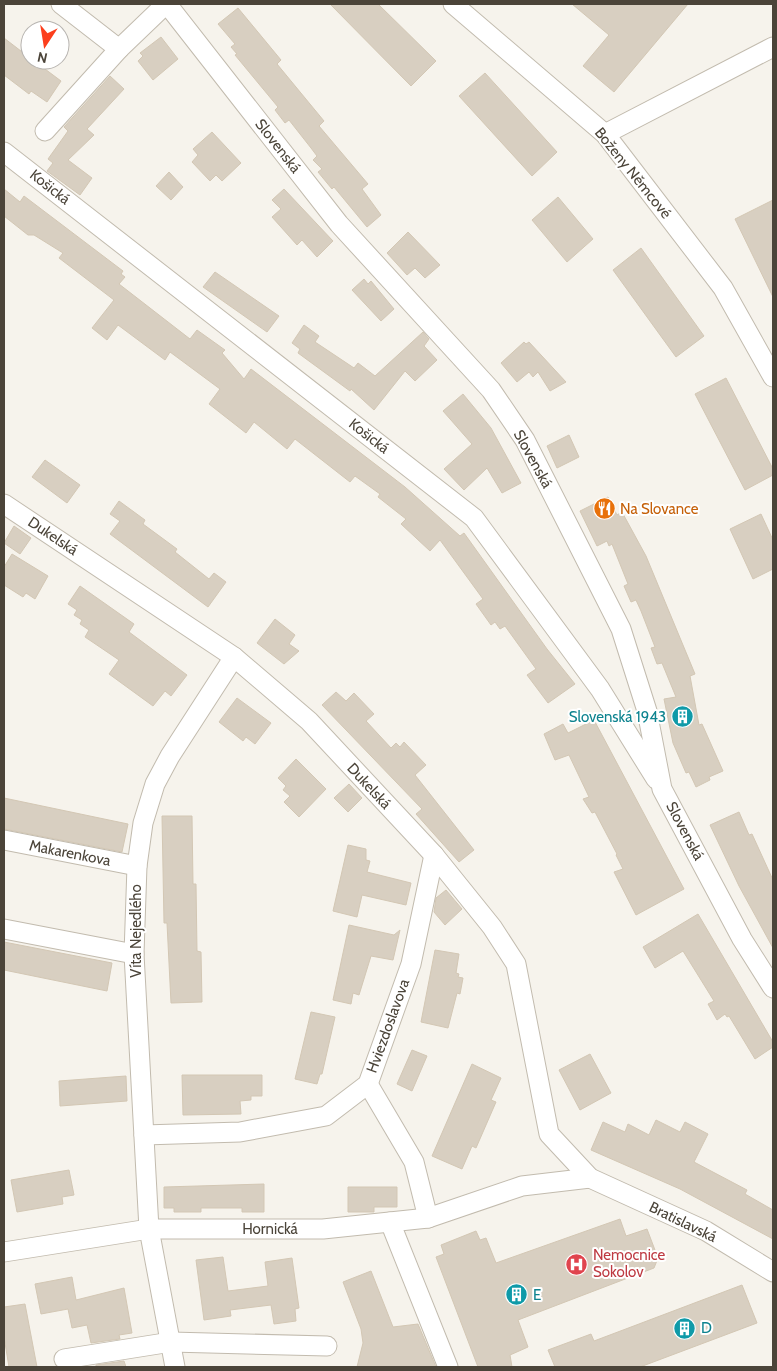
<svg xmlns="http://www.w3.org/2000/svg" width="777" height="1371" viewBox="0 0 777 1371" font-family="Cabin,sans-serif">
<rect width="100%" height="100%" fill="#f6f3ec"/>
<!-- building -->
<g fill="#d8cfc1" stroke="#d3c7b4">
<path d="M330,4H378L436,61L411,86Z"/>
<path d="M572,4H688L614,92L583,66L609,35Z"/>
<path d="M238,8L281,60L277,64L324,121L319,126L368,184L362,189L381,215L367,227L334,187L332,189L318,172L322,169L313,160L317,156L311,148L289,120L285,123L275,110L278,107L235,55L237,54L231,47L235,44L218,24Z"/>
<path d="M161,37L178,59L153,80L138,61L143,56L140,53Z"/>
<path d="M4,38L30,58V60H33L61,81L47,102L31,91L29,94L4,75Z"/>
<path d="M485,73L557,152L532,176L459,96Z"/>
<path d="M110,76L124,89L87,129L94,135L68,160L92,178L80,195L47,171L53,163L48,159L68,131L64,127Z"/>
<path d="M212,132L241,163L222,181L216,175L210,181L192,162L198,155L193,149Z"/>
<path d="M169,172L183,187L171,200L156,186Z"/>
<path d="M4,189L20,202L24,196L123,271L121,274L125,277L119,284L190,339L197,330L225,350L222,353L244,379L251,369L405,487L460,536L464,533L547,649L575,684L548,703L527,675L536,669L505,626L500,629L495,622L491,625L476,604L483,599L440,540L430,551L401,524L406,519L378,497L380,494L355,476L350,482L295,439L287,449L254,422L246,433L209,404L220,389L170,352L165,360L118,325L107,340L92,328L114,300L59,258L63,253L34,235H28L4,216Z"/>
<path d="M284,189L333,241L317,257L302,240L297,245L272,217L281,209L272,200Z"/>
<path d="M558,197L593,239L567,262L532,220Z"/>
<path d="M773,200V297L735,219Z"/>
<path d="M408,232L440,265L425,278L415,268L407,275L387,253Z"/>
<path d="M641,248L704,336L676,357L613,270Z"/>
<path d="M215,272L279,316L267,332L203,287Z"/>
<path d="M364,279L368,284L371,281L394,309L381,321L352,290Z"/>
<path d="M304,325L319,336L315,342L354,368L358,363L375,376L423,332L429,339L424,346L437,360L415,381L405,371L374,410L351,389L350,391L298,353L300,349L292,343Z"/>
<path d="M524,342L526,344L529,342L566,382L550,391L538,372L533,377L529,372L517,382L501,363Z"/>
<path d="M726,378L773,469V475L745,490L695,394Z"/>
<path d="M463,394L491,428L521,483L502,493L487,468L464,490L444,469L472,444L443,411Z"/>
<path d="M569,435L579,457L557,468L547,446Z"/>
<path d="M45,460L80,485L67,503L32,477Z"/>
<path d="M608,497L617,515L622,512L646,556L695,674L690,676L699,725L702,724L723,771L709,777L710,780L696,787L689,772L686,773L673,743L664,699L676,697L662,663L657,664L651,648L655,647L641,611L636,600L631,602L624,586L628,584L612,544L609,546L607,541L597,546L580,511Z"/>
<path d="M119,501L145,520L143,524L177,549L175,552L209,579L214,573L226,582L208,607L110,534L120,521L110,514Z"/>
<path d="M761,514L773,540V569L753,579L730,529Z"/>
<path d="M14,526L31,538L20,554L4,543Z"/>
<path d="M12,554L48,576L35,599L26,593L23,597L4,585V567Z"/>
<path d="M80,586L134,624L129,632L187,675L171,696L165,691L153,706L109,674L119,660L85,637L89,630L80,624L82,620L74,615L77,610L68,604Z"/>
<path d="M275,619L295,635L289,644L299,651L284,664L257,643Z"/>
<path d="M336,692L346,701L354,693L374,714L366,721L391,748L396,743L400,747L404,742L426,765L415,775L474,850L459,862L416,814L422,809L322,705Z"/>
<path d="M237,698L271,723L255,744L246,737L243,741L219,722Z"/>
<path d="M594,720L684,889L636,915L614,872L623,869L616,855L617,854L595,812L592,813L583,799L589,797L569,755L555,760L544,734L563,724L568,733Z"/>
<path d="M296,759L326,789L299,817L284,802L290,796L283,790L286,786L278,778Z"/>
<path d="M349,784L362,798L348,812L334,798Z"/>
<path d="M4,798L128,824L122,852L4,829Z"/>
<path d="M739,812L749,835L752,834L773,880V948L739,886L710,825Z"/>
<path d="M162,816H192L193,884H196L197,951L201,952L202,1002L171,1003L167,923H164Z"/>
<path d="M348,845L366,849V860L370,861L367,872L411,883L406,905L362,895L357,917L333,911Z"/>
<path d="M446,890L462,909L445,925L434,912L436,898Z"/>
<path d="M698,914L773,1042V1047L755,1059L729,1016L727,1017L725,1014L717,1020L708,1004L714,1001L683,951L655,968L643,947Z"/>
<path d="M349,925L394,935L400,930L393,960L371,956L359,995L353,993L351,1004L333,1000Z"/>
<path d="M4,942L112,963L107,991L4,970Z"/>
<path d="M435,950L459,954L456,973L459,974L458,977L463,978L460,994L457,993L448,1028L421,1022Z"/>
<path d="M311,1012L335,1017L322,1074H320L317,1084L295,1079Z"/>
<path d="M412,1050L427,1056L412,1091L397,1084Z"/>
<path d="M590,1054L611,1093L580,1110L559,1070Z"/>
<path d="M472,1064L501,1078L491,1100L496,1102L476,1148L472,1146L462,1169L432,1156Z"/>
<path d="M182,1075H262V1096H251V1100L240,1101L241,1114L183,1115Z"/>
<path d="M126,1076L127,1101L60,1106L59,1081Z"/>
<path d="M656,1120L680,1132L685,1122L708,1134L694,1162L747,1190L745,1194L773,1210V1239L680,1189L591,1150L603,1122L625,1132L628,1124L649,1135Z"/>
<path d="M69,1170L74,1195L62,1197L63,1204L17,1212L11,1180Z"/>
<path d="M264,1184V1212H242V1208H201V1212H174V1208H164V1187Z"/>
<path d="M348,1187H397V1207H374V1212H348Z"/>
<path d="M620,1219L626,1236L647,1229L658,1258L654,1268L518,1320L528,1347L510,1355L512,1367H478L436,1257L444,1254L441,1245L476,1231L480,1240L486,1238L496,1263Z"/>
<path d="M223,1257L228,1291L268,1286L265,1262L292,1258L299,1308L295,1309L296,1321L274,1324L271,1305L230,1310L231,1316L204,1320L196,1260Z"/>
<path d="M371,1271L393,1327L418,1324L436,1367H357L363,1343L361,1329L343,1282Z"/>
<path d="M72,1277L76,1300L124,1288L132,1333L119,1335L120,1339L91,1343L87,1325L72,1328L68,1309L41,1314L35,1284Z"/>
<path d="M742,1285L757,1323L640,1367H555L548,1350L591,1334L594,1341Z"/>
<path d="M25,1304L37,1367H9L4,1337V1307Z"/>
<path d="M124,1361L126,1367H96V1365Z"/>
</g>
<g fill="none" stroke-linecap="round" stroke-linejoin="round">
<defs>
<g id="street">
<path d="M61,4L119,49"/>
<path d="M167,4L339,224L491,390L525,440L621,629L647,711L662,789L742,939L773,988"/>
<path d="M453,4L605,134L723,288L773,377"/>
<path d="M45,131L119,49L166,4"/>
<path d="M605,134L773,47"/>
<path d="M4,152L474,518L600,689L656,779"/>
<path d="M4,504L234,657L309,721L434,855L492,927L516,964L549,1134L590,1178L706,1231L773,1272"/>
<path d="M4,840L137,866"/>
<path d="M4,929L134,954"/>
<path d="M368,1084L414,1162L428,1218"/>
<path d="M144,1135L240,1132L326,1116L368,1084L411,964L434,855"/>
<path d="M390,1222L448,1367"/>
<path d="M4,1252L149,1229H323L428,1218L522,1186L590,1178"/>
<path d="M64,1359L171,1342L327,1346"/>
<path d="M175,1367L149,1229L134,954L137,866L143,823L155,784L170,756L234,657"/>
</g>
</defs>
<!-- street casing -->
<use href="#street" stroke="#c2bbae" stroke-width="21"/>
<!-- street -->
<use href="#street" stroke="#fff" stroke-width="19"/>
</g>
<!-- icons -->
<defs>
<symbol id="restaurant-disc" viewBox="-11 -11 22 22"><circle r="9.5" fill="#e8710a" stroke="#fff"/><path d="M-5-6h1v4h1v-4h1v4h1v-4h1v5L-1.5 .5V6h-2V.5L-5-1ZM5-6V6H3V1.5H1.5Q1.5-4 5-6Z" fill="#fff"/></symbol>
<symbol id="building-disc" viewBox="-11 -11 22 22"><circle r="9.5" fill="#0f9aa8" stroke="#fff"/><path d="M-4-6H4V6H1V3H-1V6H-4ZM-2.5-4.3h1.7v1.8h-1.7ZM.8-4.3h1.7v1.8H.8ZM-2.5-1h1.7V.8h-1.7ZM.8-1h1.7V.8H.8Z" fill="#fff"/></symbol>
<symbol id="hospital-disc" viewBox="-11 -11 22 22"><circle r="9.5" fill="#e0444e" stroke="#fff"/><path d="M-5-5h3v3.5h4V-5h3V5h-3V1.5h-4V5h-3Z" fill="#fff"/></symbol>
</defs>
<g fill-rule="evenodd">
<use href="#restaurant-disc" x="592" y="496" width="25" height="25"/>
<use href="#building-disc" x="670" y="704" width="25" height="25"/>
<use href="#hospital-disc" x="564" y="1252" width="25" height="25"/>
<use href="#building-disc" x="504" y="1282" width="25" height="25"/>
<use href="#building-disc" x="672" y="1316" width="25" height="25"/>
</g>
<g text-anchor="middle" dominant-baseline="central" stroke-width="4" stroke-linejoin="round" paint-order="stroke">
<!-- street labels -->
<g font-size="15" fill="#4b4439" stroke="#fff">
<text transform="translate(278 146) rotate(52)">Slovenská</text>
<text transform="translate(633 173) rotate(51)">Boženy Němcové</text>
<text transform="translate(50 187) rotate(38)">Košická</text>
<text transform="translate(369 436) rotate(38)">Košická</text>
<text transform="translate(533 459) rotate(61)">Slovenská</text>
<text transform="translate(53 536) rotate(34)">Dukelská</text>
<text transform="translate(369 786) rotate(47)">Dukelská</text>
<text transform="translate(685 831) rotate(62)">Slovenská</text>
<text transform="translate(70 853) rotate(11)">Makarenkova</text>
<text transform="translate(136 931) rotate(-90)">Víta Nejedlého</text>
<text transform="translate(388 1026) rotate(-70)">Hviezdoslavova</text>
<text transform="translate(683 1222) rotate(26)">Bratislavská</text>
<text x="270" y="1229">Hornická</text>
</g>
<!-- food labels -->
<g font-size="15" fill="#c56008" stroke="#fff" text-anchor="start">
<text x="620" y="509">Na Slovance</text>
</g>
<!-- culture labels -->
<g font-size="15" fill="#0d838f" stroke="#fff" text-anchor="start">
<text x="666" y="717" text-anchor="end">Slovenská 1943</text>
<text x="533" y="1295">E</text>
<text x="701" y="1328">D</text>
</g>
<!-- health labels -->
<g font-size="15" fill="#be3a42" stroke="#fff" text-anchor="start">
<text x="593" y="1255">Nemocnice<tspan x="593" dy="17">Sokolov</tspan></text>
</g>
</g>
<!-- border -->
<rect width="777" height="1371" fill="none" stroke="#4b4439" stroke-width="10"/>
<!-- north arrow -->
<g transform="translate(45 45) rotate(192)"><circle r="24" fill="#ffffff" stroke="#b7b4b0"/>
<path d="M0-4L9 19L0 12L-9 19Z" fill="#fc3f1d"/>
<text y="-8" font-size="14" font-weight="bold" text-anchor="middle" fill="#4b4439">N</text>
</g>
</svg>
